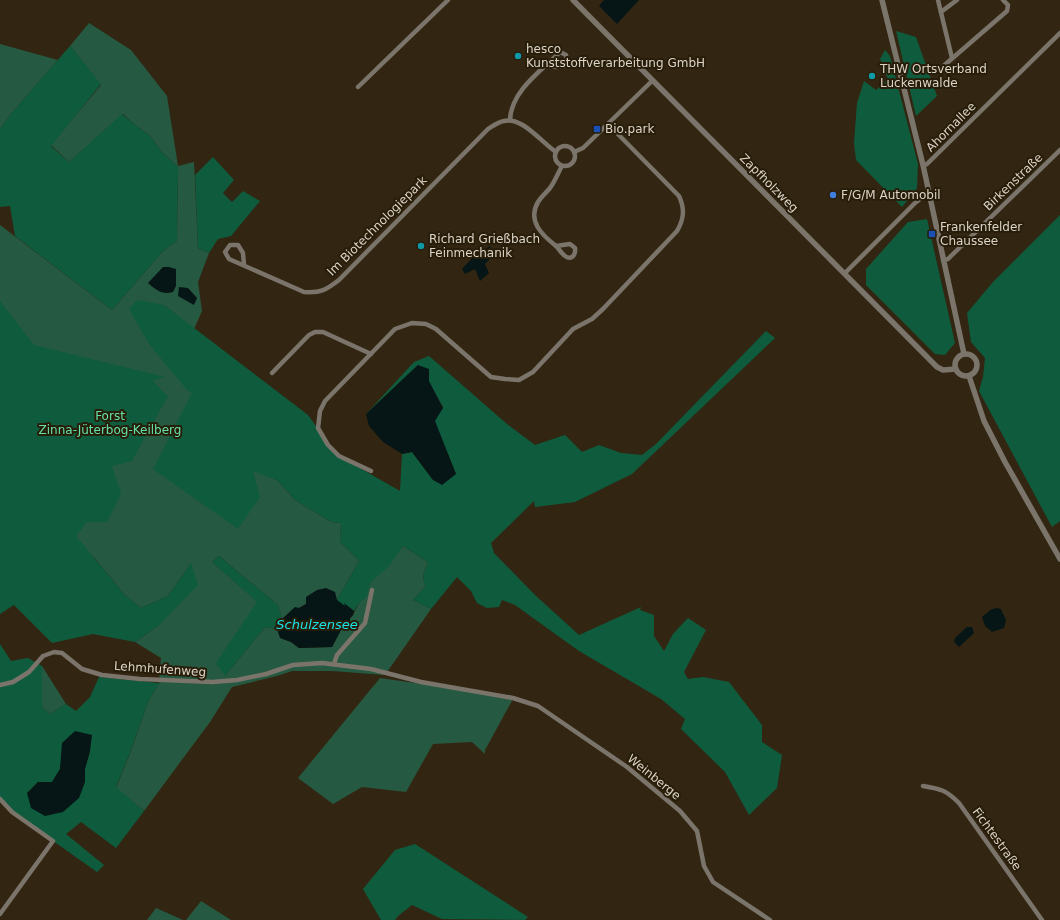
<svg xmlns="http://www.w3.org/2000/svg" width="1060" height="920" viewBox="0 0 1060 920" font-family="'DejaVu Sans',sans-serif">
<rect width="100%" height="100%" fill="#322612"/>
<!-- green -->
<g fill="#265941">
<path d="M89,23L131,50L167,96L178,166L194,162L198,248L209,253L198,282L202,311L194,329L164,305L268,476L277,480L295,500L331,522L341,523L340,542L359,561L337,600L306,604L299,608H295L282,619L278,605L219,556L212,562L258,602L225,676L265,627L277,629L281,638L291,642L299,648L332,647L341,630L353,615L359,603L365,597L370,583L403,546L428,562L423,576L425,587L413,600L431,609L385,675L332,671H292L277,676L232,687L210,722L144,811L116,788L131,751L148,702L159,683L161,658L135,642L158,626L191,563L168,596L141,608L125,595L92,555L0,605V225L112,310L163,251L177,241L178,167L162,152L150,136L134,124L123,114L69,162L51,145L101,85L70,46Z"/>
<path d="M0,44L58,60L10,115L0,129Z"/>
<path d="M42,666L66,704L50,714L42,707Z"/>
<path d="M380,678L514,697L485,750V754L472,742L433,744L406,792L362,787L333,804L298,778Z"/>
<path d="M201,901L231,920H186Z"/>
<path d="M156,908L183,920H147Z"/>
</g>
<!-- forest -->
<g fill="#0e5c3d" fill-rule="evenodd">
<path d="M896,31L916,37L937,96L916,116Z"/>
<path d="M70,46L101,84L51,146L69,162L122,114L134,124L150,136L162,152L178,167L177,241L163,251L112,310L15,236L10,206L0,207V129L10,115Z"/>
<path d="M885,50L890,56L918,164L917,188L902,207L856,160L854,143L857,103L864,81L876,90L888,79L880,59Z"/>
<path d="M213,157L234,180L223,193L232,202L243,191L260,201L231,236L218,239L209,253L198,248L195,175Z"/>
<path d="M1060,215V521L1052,527L979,391L983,377L985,358L971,342L967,313L993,282Z"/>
<path d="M927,219L955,343L945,355L935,354L866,285V269L908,222Z"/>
<path d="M137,300L164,305L308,415L337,455L400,491L402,454L412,452L433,480L456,474L434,421L443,407L418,365L366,414L414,362L429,356L507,424L535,445L565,435L582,452L599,445L621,453L642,455L656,444L766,331L775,338L632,474L575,502L535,507L534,501L491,543L494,553L535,595L579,635L641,607L640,610L654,615V636L664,651L673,634L688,618L706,630L684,672L688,679L703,677L729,682L762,725V742L782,755L777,788L749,815L725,772L681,729L685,719L661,699L579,651L515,605L502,600L499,607L487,608L477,603L471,591L457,577L431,609L413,600L425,587L423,576L428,562L403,546L390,565L370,583L367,596L359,603L354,611L345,604L346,608L337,600L359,561L340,542L341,523L331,522L295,500L277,480L253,471L260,497L238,529L153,469L192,393L187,390L149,344L129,309Z"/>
<path d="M0,301L34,345L165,377L153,381L168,396L132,461L112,466L121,494L107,522H87L76,536L125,595L141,608L168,596L191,563L198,585L158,626L135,642L93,634L52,643L14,605L0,614Z"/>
<path d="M219,556L278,605L282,619L277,629L265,627L225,676L216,663L257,602L212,562Z"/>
<path d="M0,644L11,661L28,658L42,666V707L50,714L66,704L76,711L90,697L99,677L159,683L148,702L130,753L116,787L144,811L116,848L81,822L66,834L104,865L97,872L12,812L0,799ZM63,743L90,751L85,769V782L27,793L38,782H52L60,769Z"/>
<path d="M415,844L528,917L525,920L442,919L412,905L398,916L395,920H381L363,889L395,850Z"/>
</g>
<!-- water -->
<g fill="#061515">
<path d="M604,0H639L617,24L599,6Z"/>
<path d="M490,246L493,256L485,264L489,273L480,281L475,269L465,274L462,269L475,255Z"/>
<path d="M163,267H169L176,269V286L173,292C162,295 156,290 148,283Z"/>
<path d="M179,287L188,288L197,298L194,305L178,296Z"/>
<path d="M418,365L429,369V381L443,408L435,421L456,474L442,485L433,480L412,452L402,454L383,442L369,426L366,414Z"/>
<path d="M326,588L335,592L337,600L345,606L344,603L354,611L353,615L350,618V622L345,629L341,630L332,647L299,648L291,642L280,638L277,629L282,619L295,607L299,608L306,604V597L317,590Z"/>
<path d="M997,608L1001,609L1006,620L1004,628L992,632L985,626L982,617L992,609Z"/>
<path d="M967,627H972L974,633L959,647L954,642L955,638Z"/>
<path d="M75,731L92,735L90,751L85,769V782L79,798L63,812L45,816L31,808L27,793L38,782H52L60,769L62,743Z"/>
</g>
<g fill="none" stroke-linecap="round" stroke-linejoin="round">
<!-- minor -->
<g stroke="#7b746b" stroke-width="4.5">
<path d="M938,0L952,58"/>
<path d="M941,12L957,0"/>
<path d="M940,69L1007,11L1008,5L1003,0"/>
<path d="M358,87L448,0"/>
<path d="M510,120C511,91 541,71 560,52L566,55L567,61L565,66L556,67L546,66"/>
<circle cx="565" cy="156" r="10"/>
<path d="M574,152L583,148L652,81"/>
<path d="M923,165L927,164L1060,33"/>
<path d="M570,244L575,248C576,254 572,261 565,256C562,254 559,249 556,246Z"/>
<path d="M556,246C542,235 527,221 538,202C541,197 546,193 550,188C555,181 558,173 562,166"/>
<path d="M943,260L948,259L952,255L1060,150"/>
<path d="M244,265L243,253L238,245H230L225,252L229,259L304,292C321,293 326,290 339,280L488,129C493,126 498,122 504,121C522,116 542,143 556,152"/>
<path d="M845,273L915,203L920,199L930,196"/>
<path d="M272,373L309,335L315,332H323L371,354"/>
<path d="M371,471L339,456L328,445L318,428L320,411L325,401L395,329L412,323L426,324L436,329L491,377L505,379L519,380L533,372L573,329L592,319L603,309L677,231C684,219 685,209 679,196L608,124"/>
<path d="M334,664L337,655L365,623L372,590"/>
<path d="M0,685L13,682L29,672L43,656L54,652L62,653L82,669L102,675L140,679L212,682L237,680L266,674L293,665L322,663L371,669L421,682L513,698L538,706L627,767L680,811L697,831L704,866L713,882L770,920"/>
<path d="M923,786C941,789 946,790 959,803L1042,920"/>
<path d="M0,799L12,812L53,841L0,914"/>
</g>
<!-- tertiary -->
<g stroke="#7b746b" stroke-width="5.5">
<path d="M573,0L937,367L943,370L956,369"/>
<path d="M882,0L923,165L964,354"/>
<circle cx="966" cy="365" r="11"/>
<path d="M969,376L984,421L1005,462L1060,559"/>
</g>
</g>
<!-- markers -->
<g fill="#0f9aa8" stroke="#281d09" stroke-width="1.5">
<circle cx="518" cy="56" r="4"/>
<circle cx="872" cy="76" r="4"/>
<circle cx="421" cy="246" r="4"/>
</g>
<g fill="#1a4fb4" stroke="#281d09" stroke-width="1.5">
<rect x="593" y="125" width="8" height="8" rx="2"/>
<rect x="928" y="230" width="8" height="8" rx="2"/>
</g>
<circle fill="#3f7fe0" stroke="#281d09" stroke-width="1.5" cx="833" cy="195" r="4"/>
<g text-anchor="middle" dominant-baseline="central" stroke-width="4" stroke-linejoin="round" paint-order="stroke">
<!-- poi labels -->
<g font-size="12" fill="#dcd4c8" stroke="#281d09" text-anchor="start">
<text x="526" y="49">hesco<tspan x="526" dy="14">Kunststoffverarbeitung GmbH</tspan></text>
<text x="880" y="69">THW Ortsverband<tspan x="880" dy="14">Luckenwalde</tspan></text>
<text x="605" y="129">Bio.park</text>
<text x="841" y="195">F/G/M Automobil</text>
<text x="940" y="227">Frankenfelder<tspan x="940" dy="14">Chaussee</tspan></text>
<text x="429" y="239">Richard Grießbach<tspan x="429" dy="14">Feinmechanik</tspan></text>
</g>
<!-- street labels -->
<g font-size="12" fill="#dcd4c8" stroke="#281d09">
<text transform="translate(951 127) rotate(-45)">Ahornallee</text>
<text transform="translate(1013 182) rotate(-44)">Birkenstraße</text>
<text transform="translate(769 183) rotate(45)">Zapfholzweg</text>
<text transform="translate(377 226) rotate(-45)">Im Biotechnologiepark</text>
<text transform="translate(160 669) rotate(4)">Lehmhufenweg</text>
<text transform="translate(654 777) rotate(39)">Weinberge</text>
<text transform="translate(997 839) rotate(54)">Fichtestraße</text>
</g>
<!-- park labels -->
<g font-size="12" fill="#65e1a8" stroke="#281d09">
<text x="110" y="416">Forst<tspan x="110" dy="14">Zinna-Jüterbog-Keilberg</tspan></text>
</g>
<!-- water labels -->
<g font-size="13" font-style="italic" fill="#18e4e8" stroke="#281d09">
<text x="317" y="624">Schulzensee</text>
</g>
</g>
</svg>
